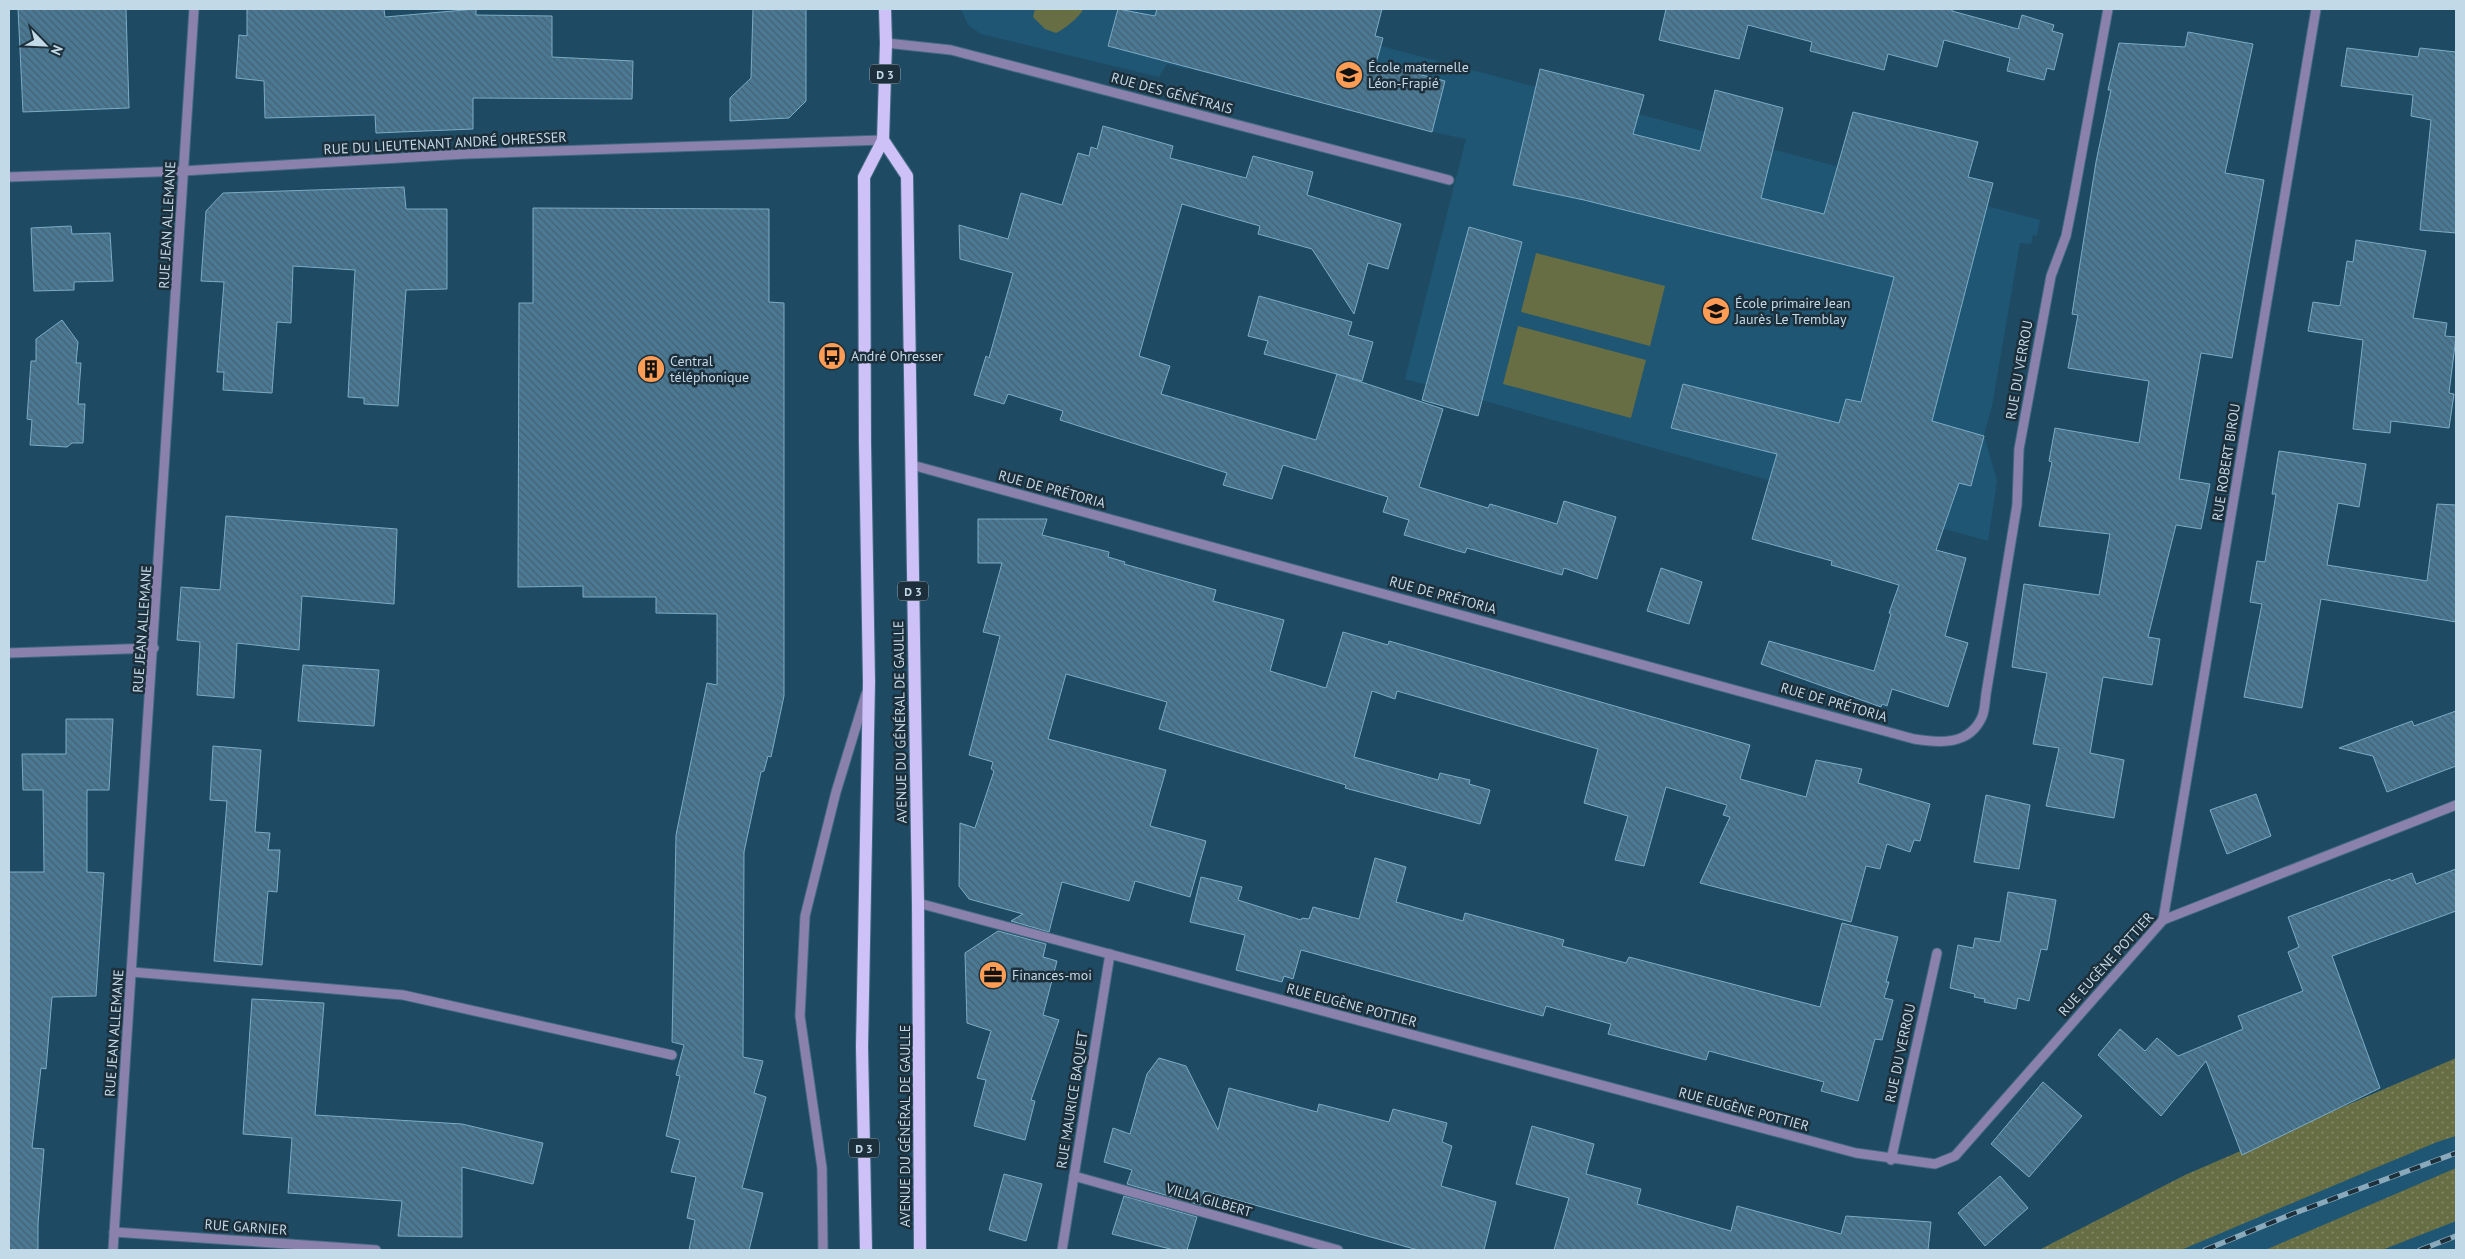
<svg xmlns="http://www.w3.org/2000/svg" width="2465" height="1259" viewBox="0 0 2465 1259" font-family="'PT Sans',sans-serif">
<defs>
<pattern id="grass-dots" width="8" height="8" patternUnits="userSpaceOnUse" patternTransform="scale(1.25)"><rect width="8" height="8" fill="#686e44"/><path d="M2 2h.1M6 6h.1" fill="none" stroke="#838968" stroke-width="1.8" stroke-linecap="round"/></pattern>
<pattern id="building-back-hatch" width="6" height="6" patternUnits="userSpaceOnUse" patternTransform="scale(1.25)"><rect width="6" height="6" fill="#4b7892"/><path d="M-1 5l2 2M0 0l6 6M5-1l2 2" fill="none" stroke="#446273"/></pattern>
</defs>
<rect width="100%" height="100%" fill="#1e4b63"/>
<!-- built -->
<g fill="#1f5673">
<path d="M961,9H1249L1339,35L2040,220L2037,236L2033,235L2031,244L2020,243L1992,406L1984,435L1997,481L1988,541L1405,379L1466,139L1432,132L1188,68L1186,69L1167,64L1159,77L981,34L968,25Z"/>
<path d="M2456,1058V1250H2039L2185,1175Z"/>
</g>
<!-- grass -->
<g fill="url(#grass-dots)">
<path d="M2456,1058V1136L2437,1142L2181,1250H2039L2185,1175Z"/>
<path d="M2456,1168V1221L2382,1250H2265Z"/>
</g>
<!-- park -->
<g fill="#686e44">
<path d="M1035,9H1083C1081,16 1063,30 1056,33L1045,29L1033,17Z"/>
<path d="M1536,253L1665,286L1650,346L1521,312Z"/>
<path d="M1518,326L1646,360L1631,418L1503,384Z"/>
</g>
<!-- building -->
<g fill="url(#building-back-hatch)" stroke="#7cabc6">
<path d="M18,9H126L129,108L23,112Z"/>
<path d="M247,9H384L385,17L476,9V15L552,16V57L633,61L632,99L473,98V129L376,133L375,115L265,118L264,81L236,78L239,35L247,36Z"/>
<path d="M753,9H806V101L789,118L730,121V98L751,78Z"/>
<path d="M1118,9L1155,16L1157,9H1382L1375,36L1383,38L1376,63L1445,81L1432,132L1108,46Z"/>
<path d="M1666,9H1952V11L2018,29L2022,15L2054,25L2052,31L2063,34L2054,70L2047,68L2044,80L2007,71L2010,58L1944,40L1937,67L1888,54L1884,70L1810,51L1812,42L1748,25L1739,59L1659,40Z"/>
<path d="M2188,32L2253,44L2225,173L2264,180L2232,358L2201,353L2179,479L2210,484L2201,529L2176,525L2148,637L2160,639L2152,685L2103,677L2090,753L2124,760L2114,818L2046,806L2059,748L2033,744L2047,673L2012,667L2024,584L2099,595L2110,534L2039,526L2052,462L2049,461L2055,428L2139,443L2149,381L2068,368L2078,315L2072,314L2096,162L2111,90H2108L2119,43L2185,47Z"/>
<path d="M2347,48L2418,57L2420,48L2456,52V233L2420,230L2431,120L2411,116L2413,95L2341,86Z"/>
<path d="M1540,69L1644,95L1633,134L1700,151L1715,90L1783,108L1761,198L1824,214L1853,112L1978,142L1968,177L1993,183L1932,421L1984,436L1971,486L1959,483L1936,550L1966,558L1945,636L1968,643L1948,707L1892,689L1887,706L1882,704L1881,707L1761,664L1769,641L1874,671L1891,614L1889,613L1899,585L1831,565L1832,561L1752,539L1777,454L1671,428L1683,384L1839,423L1846,399L1861,402L1894,277L1584,200L1513,185Z"/>
<path d="M1103,126L1173,146L1170,158L1246,178L1253,156L1313,172L1307,195L1401,224L1388,269L1368,263L1354,314L1312,249L1258,234L1260,226L1182,204L1139,356L1170,366L1161,394L1316,440L1337,374L1443,409L1419,487L1488,508L1490,504L1557,524L1564,501L1616,517L1597,579L1564,568L1562,575L1467,548L1465,553L1404,535L1409,520L1383,512L1388,497L1283,465L1272,499L1223,485L1227,473L1060,420L1063,411L1008,394L1004,404L974,395L986,356L989,358L1013,273L960,259L959,225L1008,239L1021,193L1062,205L1078,153L1089,156L1091,147L1097,149Z"/>
<path d="M404,187L406,209H447V289L406,290L398,406L364,404V398L348,397L355,270L293,266L291,323L277,322L272,393L223,390L224,372H217L224,282L201,281L206,211L223,193Z"/>
<path d="M533,208L769,209V302L784,303V696L771,757L768,756L764,771L761,772L744,852L743,1057L763,1061L754,1093L766,1097L742,1188L763,1193L749,1250H689L695,1220L687,1218L696,1177L671,1172L680,1140L666,1136L680,1076L676,1075L684,1045L672,1042L676,835L707,683L717,685V614L656,613V597H583V586L518,587L519,303H533Z"/>
<path d="M71,226L72,234L110,233L113,281L74,282V290L34,291L31,228Z"/>
<path d="M1469,227L1522,242L1478,416L1422,400Z"/>
<path d="M2356,240L2426,251L2413,318L2447,323L2445,336L2456,337L2449,393L2454,394L2449,428L2391,421L2390,433L2353,429L2363,340L2308,331L2313,302L2340,306L2347,261L2353,262Z"/>
<path d="M1259,296L1352,322L1348,335L1373,342L1362,381L1264,354L1268,341L1248,336Z"/>
<path d="M62,320L78,342L76,363H81L78,404H85L83,443H72L67,447L30,445L32,420L27,419L31,361H36V339Z"/>
<path d="M2279,451L2366,464L2359,507L2338,503L2327,565L2427,581L2437,504L2456,505V622L2321,599L2302,708L2244,697L2262,604L2250,602L2257,561L2265,562L2276,494H2272Z"/>
<path d="M226,516L397,529L394,604L302,596L299,650L237,643L234,698L197,695L200,642L177,640L181,587L220,590Z"/>
<path d="M978,519H1047L1042,535L1109,552L1108,557L1125,562L1124,564L1216,590L1213,601L1284,620L1270,671L1326,688L1343,632L1388,645L1389,641L1750,745L1740,779L1806,797L1816,760L1862,769L1858,783L1930,804L1920,841L1914,840L1910,852L1887,844L1880,869L1866,866L1851,922L1700,883L1730,817L1723,815L1727,805L1666,787L1644,866L1615,860L1628,816L1584,803L1598,749L1397,691L1395,699L1372,691L1354,757L1438,780L1440,773L1470,780L1469,784L1490,790L1480,824L1345,788L1346,785L1159,729L1167,702L1066,674L1048,739L1166,770L1150,826L1206,841L1190,897L1135,881L1129,901L1062,882L1049,932L1011,921L1023,914L969,899L959,886L960,823L975,828L994,771L991,769L993,762L969,755L1000,636L983,632L1002,563H978Z"/>
<path d="M1661,568L1702,582L1689,624L1647,611Z"/>
<path d="M303,665L379,670L374,726L298,721Z"/>
<path d="M2456,711V766L2387,792L2373,756L2339,748L2412,721L2414,726Z"/>
<path d="M66,719H113L109,790H87V872L104,873L96,996L52,997L46,1069L41,1068L32,1148L44,1149L38,1224V1250H9V872H44L43,790H23L22,754H66Z"/>
<path d="M213,746L261,750L255,832L270,833L268,850H280L277,892L268,891L262,965L214,961L227,801L210,800Z"/>
<path d="M2256,794L2271,836L2227,854L2210,810Z"/>
<path d="M1986,795L2030,805L2019,869L1974,862Z"/>
<path d="M1375,858L1406,867L1396,902L1463,921L1465,913L1564,940L1562,946L1626,963L1629,957L1820,1007L1842,923L1898,937L1886,982H1889L1884,998L1893,1000L1882,1040L1875,1039L1858,1101L1821,1091L1824,1082L1709,1051L1706,1060L1608,1034L1611,1024L1546,1006L1543,1016L1301,950L1293,979L1284,976L1282,982L1236,970L1245,935L1190,922L1201,877L1242,887L1238,900L1301,920L1302,918L1309,919L1313,907L1359,919Z"/>
<path d="M2456,869V911L2332,956L2380,1088L2242,1155L2206,1061L2161,1116L2098,1055L2120,1029L2145,1051L2157,1038L2178,1056L2243,1029L2238,1016L2303,991L2288,952L2299,947L2288,917L2390,879L2391,881L2412,873L2416,884Z"/>
<path d="M2008,892L2056,900L2047,950L2041,949L2029,1001L2018,998L2016,1009L1984,1002L1985,999L1974,997L1975,994L1950,988L1958,945L1973,948L1975,938L2000,942Z"/>
<path d="M998,931L1046,944L1043,957L1057,961L1043,1015L1059,1020L1031,1100L1035,1101L1025,1140L974,1126L986,1080L977,1078L991,1031L967,1023L965,953Z"/>
<path d="M252,999L324,1003L315,1115L462,1124L543,1143L533,1184L462,1167V1237L398,1236L402,1201L288,1193L292,1138L243,1134Z"/>
<path d="M1159,1058L1186,1066L1218,1130L1229,1088L1317,1112L1319,1104L1389,1122L1393,1109L1447,1123L1442,1142L1452,1146L1441,1186L1496,1202L1484,1250H1418L1204,1191L1200,1205L1127,1184L1132,1170L1104,1162L1113,1128L1130,1134L1147,1074Z"/>
<path d="M2043,1082L2082,1116L2029,1177L1991,1144Z"/>
<path d="M1532,1126L1594,1144L1586,1174L1641,1189L1637,1204L1731,1231L1737,1206L1841,1234L1846,1216L1931,1222L1928,1250H1554L1569,1198L1516,1184Z"/>
<path d="M1004,1174L1042,1184L1026,1241L989,1230Z"/>
<path d="M2000,1176L2028,1208L1985,1246L1958,1213Z"/>
<path d="M1124,1196L1197,1217L1187,1250H1174L1112,1234Z"/>
</g>
<g fill="none" stroke-linecap="round" stroke-linejoin="round">
<defs>
<g id="minor">
<path d="M886,43L951,50L1449,180"/>
<path d="M9,177L183,171L465,154L883,140"/>
<path d="M912,465L1914,739C1939,743 1969,746 1982,717C1985,710 1985,701 1986,694L2017,505L2019,449L2051,276L2066,236L2073,201L2108,9"/>
<path d="M9,653L154,648"/>
<path d="M918,903L1856,1153L1935,1164L1955,1156L2163,920L2456,805"/>
<path d="M2163,920L2316,9"/>
<path d="M132,972L403,995L672,1055"/>
<path d="M1891,1160L1937,953"/>
<path d="M1074,1176L1338,1250"/>
<path d="M114,1232L376,1250"/>
<path d="M113,1250L194,9"/>
<path d="M823,1250L822,1168L800,1016L805,916L836,792L866,694"/>
<path d="M1062,1250L1110,954"/>
</g>
<g id="major">
<path d="M883,140L907,176L918,903L920,1250"/>
<path d="M866,1250L862,1047L869,682L865,444L864,177L883,140L886,43L885,9"/>
</g>
</defs>
<!-- minor casing -->
<use href="#minor" stroke="#426a80" stroke-width="11"/>
<!-- major casing -->
<use href="#major" stroke="#426a80" stroke-width="14"/>
<!-- minor -->
<use href="#minor" stroke="#8b81ad" stroke-width="9"/>
<!-- major -->
<use href="#major" stroke="#cdc1f7" stroke-width="12"/>
<defs>
<g id="rail">
<path d="M2205,1250L2292,1214L2456,1153"/>
<path d="M2420,1250L2456,1236"/>
</g>
</defs>
<!-- rail casing -->
<use href="#rail" stroke="#8aa9ba" stroke-width="5.5"/>
<!-- rail -->
<use href="#rail" stroke="#1c2f3a" stroke-width="4" stroke-dasharray="11" stroke-linecap="butt"/>
</g>
<!-- icons -->
<defs>
<symbol id="school-disc" viewBox="-11 -11 22 22"><circle r="9.5" fill="#fd9c55" stroke="#1c2f3a"/><path d="M0-5L7-2L0 1L-7-2ZM-4 1L0 2.5L4 1V4Q0 6-4 4Z" fill="#111"/></symbol>
<symbol id="bus-disc" viewBox="-11 -11 22 22"><circle r="9.5" fill="#fd9c55" stroke="#1c2f3a"/><path d="M-5-6H5V4H4V6H2V4H-2V6H-4V4H-5ZM-3.5-4V0h7V-4ZM-3.5 1.2v1.5H-2V1.2ZM2 1.2v1.5H3.5V1.2Z" fill="#111"/></symbol>
<symbol id="building-disc" viewBox="-11 -11 22 22"><circle r="9.5" fill="#fd9c55" stroke="#1c2f3a"/><path d="M-4-6H4V6H1V3H-1V6H-4ZM-2.5-4.3h1.7v1.8h-1.7ZM.8-4.3h1.7v1.8H.8ZM-2.5-1h1.7V.8h-1.7ZM.8-1h1.7V.8H.8Z" fill="#111"/></symbol>
<symbol id="office-disc" viewBox="-11 -11 22 22"><circle r="9.5" fill="#fd9c55" stroke="#1c2f3a"/><path d="M-6-3h4V-5.5h4V-3h4V5H-6ZM-1-4.5V-3h2v-1.5ZM-6 0V1H6V0Z" fill="#111"/></symbol>
</defs>
<g fill-rule="evenodd">
<use href="#school-disc" x="1333" y="59" width="32" height="32"/>
<use href="#school-disc" x="1700" y="295" width="32" height="32"/>
<use href="#bus-disc" x="816" y="340" width="32" height="32"/>
<use href="#building-disc" x="635" y="353" width="32" height="32"/>
<use href="#office-disc" x="977" y="959" width="32" height="32"/>
</g>
<g text-anchor="middle" dominant-baseline="central" stroke-width="5" stroke-linejoin="round" paint-order="stroke">
<!-- shield labels -->
<g fill="#1c2f3a" stroke="#90a6b3" stroke-width="1">
<rect x="870" y="64.5" width="30" height="19" rx="4"/>
<rect x="898" y="581.5" width="30" height="19" rx="4"/>
<rect x="849" y="1138.5" width="30" height="19" rx="4"/>
</g>
<g font-size="12" font-weight="bold" fill="#c2d9e7">
<text x="885" y="74">D 3</text>
<text x="913" y="591">D 3</text>
<text x="864" y="1148">D 3</text>
</g>
<!-- poi labels -->
<g font-size="14" fill="#c2d9e7" stroke="#1c2f3a" text-anchor="start">
<text x="1368" y="67">École maternelle<tspan x="1368" dy="16">Léon-Frapié</tspan></text>
<text x="1735" y="303">École primaire Jean<tspan x="1735" dy="16">Jaurès Le Tremblay</tspan></text>
<text x="851" y="356">André Ohresser</text>
<text x="670" y="361">Central<tspan x="670" dy="16">téléphonique</tspan></text>
<text x="1012" y="975">Finances-moi</text>
</g>
<!-- street labels -->
<g font-size="14" fill="#c2d9e7" stroke="#1c2f3a">
<text transform="translate(1172 93) rotate(15)">RUE DES GÉNÉTRAIS</text>
<text transform="translate(445 143) rotate(-3)">RUE DU LIEUTENANT ANDRÉ OHRESSER</text>
<text transform="translate(167 225) rotate(-87)">RUE JEAN ALLEMANE</text>
<text transform="translate(2019 370) rotate(-80)">RUE DU VERROU</text>
<text transform="translate(2226 462) rotate(-81)">RUE ROBERT BIROU</text>
<text transform="translate(1052 489) rotate(15)">RUE DE PRÉTORIA</text>
<text transform="translate(1443 595) rotate(15)">RUE DE PRÉTORIA</text>
<text transform="translate(142 629) rotate(-86)">RUE JEAN ALLEMANE</text>
<text transform="translate(1834 702) rotate(16)">RUE DE PRÉTORIA</text>
<text transform="translate(900 722) rotate(-91)">AVENUE DU GÉNÉRAL DE GAULLE</text>
<text transform="translate(2106 964) rotate(-48)">RUE EUGÈNE POTTIER</text>
<text transform="translate(1352 1005) rotate(15)">RUE EUGÈNE POTTIER</text>
<text transform="translate(114 1033) rotate(-86)">RUE JEAN ALLEMANE</text>
<text transform="translate(1900 1053) rotate(-78)">RUE DU VERROU</text>
<text transform="translate(1072 1100) rotate(-81)">RUE MAURICE BAQUET</text>
<text transform="translate(1744 1109) rotate(15)">RUE EUGÈNE POTTIER</text>
<text transform="translate(905 1126) rotate(-90)">AVENUE DU GÉNÉRAL DE GAULLE</text>
<text transform="translate(1209 1200) rotate(16)">VILLA GILBERT</text>
<text transform="translate(246 1227) rotate(4)">RUE GARNIER</text>
</g>
</g>
<!-- border -->
<rect width="2465" height="1259" fill="none" stroke="#c2d9e7" stroke-width="20"/>
<!-- north arrow -->
<g transform="translate(45 45) rotate(114)" stroke="#1c2f3a" stroke-width="4" paint-order="stroke">
<path d="M0-4L9 19L0 12L-9 19Z" fill="#c2d9e7"/>
<text y="-8" font-size="14" font-weight="bold" text-anchor="middle" fill="#c2d9e7">N</text>
</g>
</svg>
